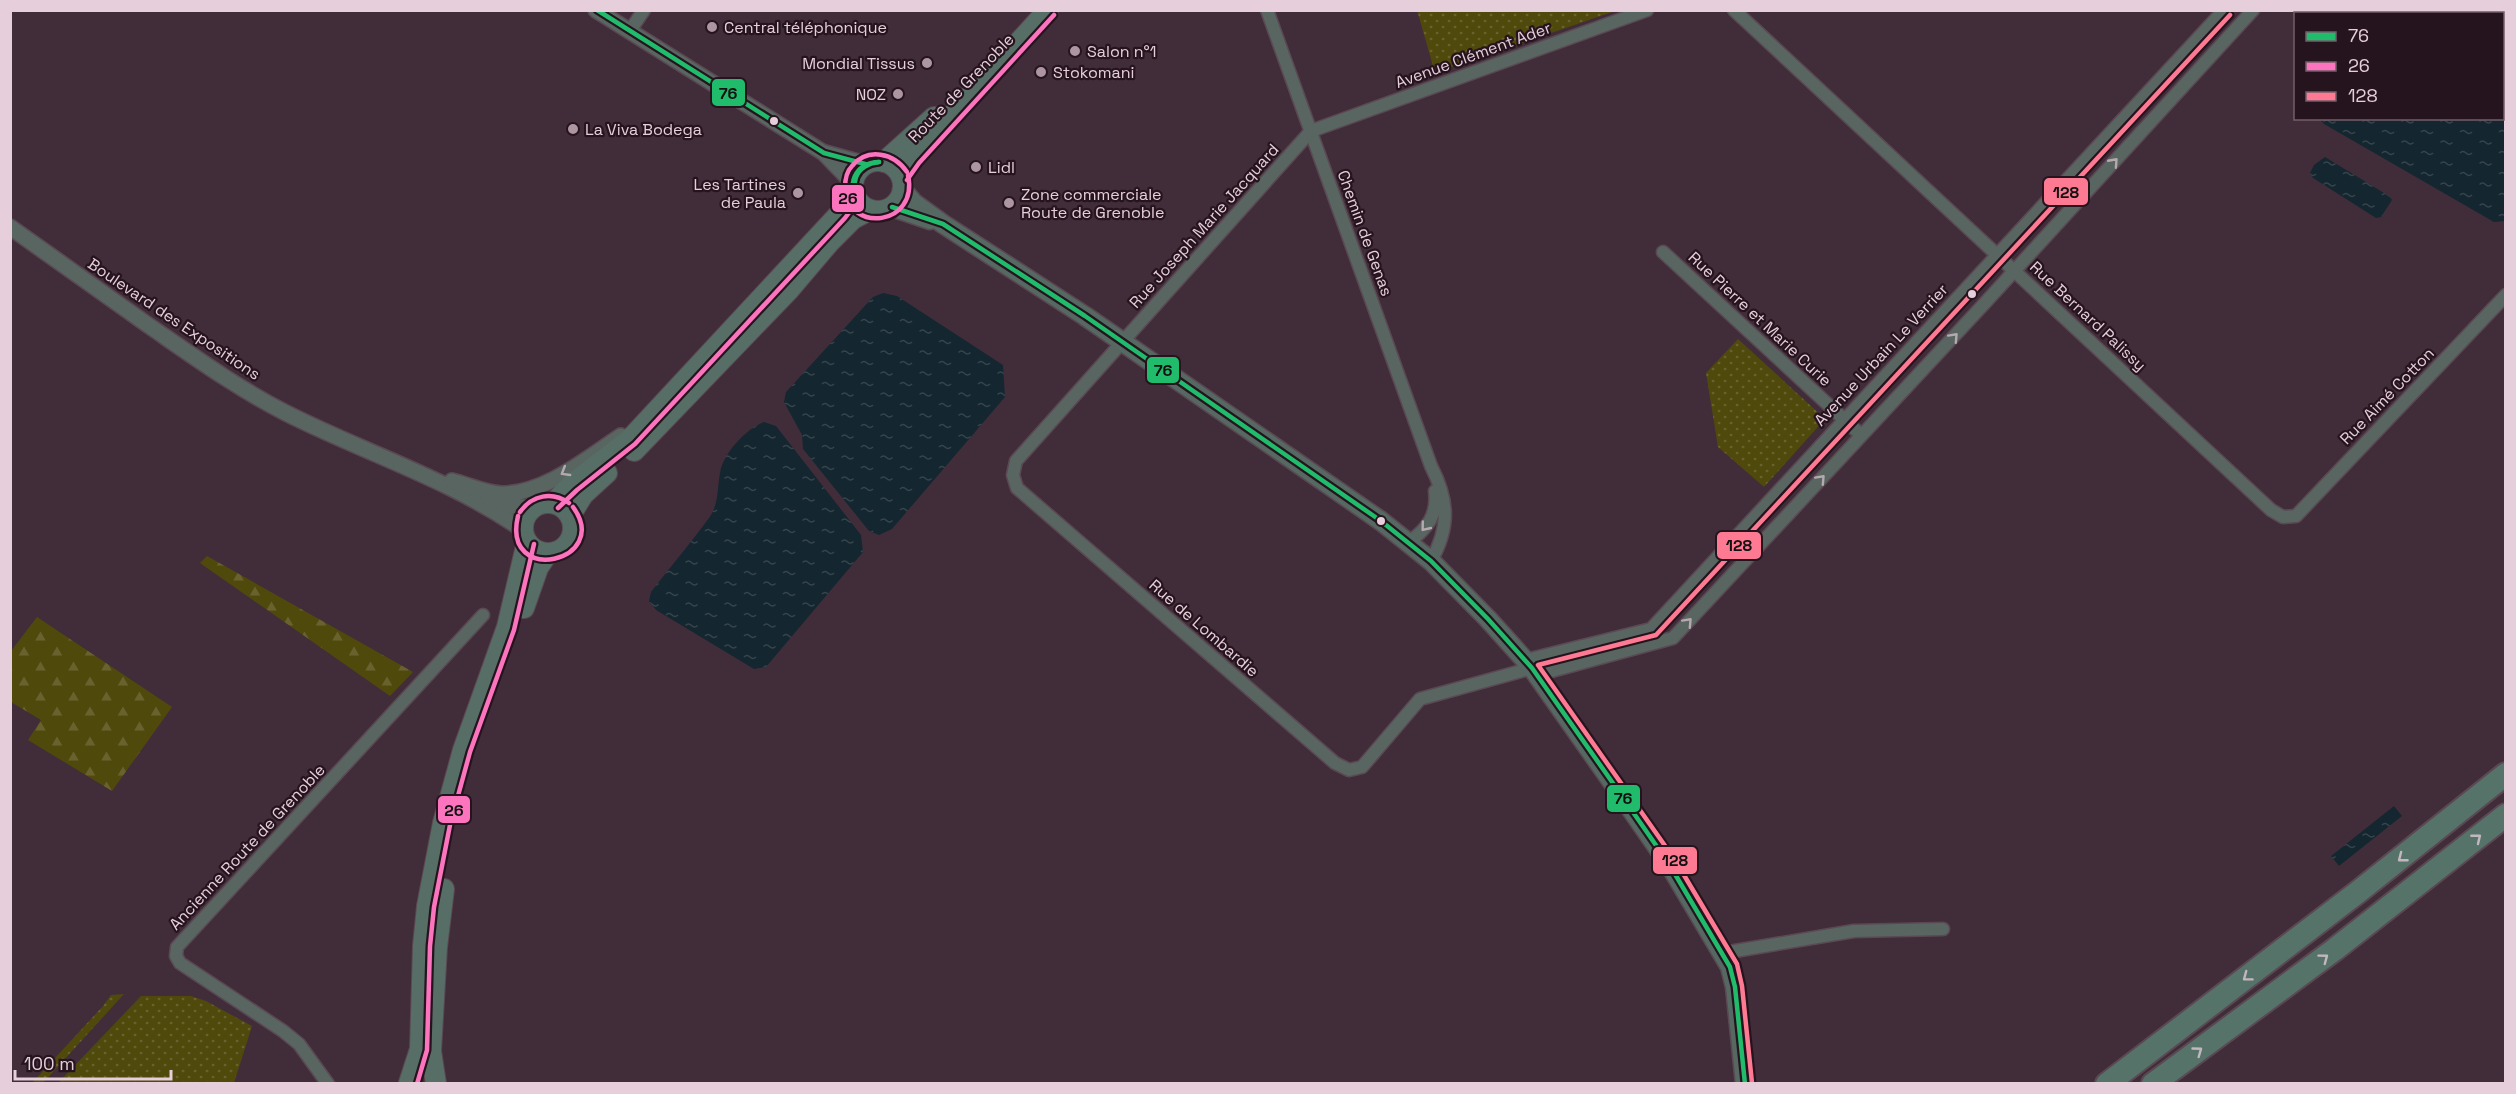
<svg xmlns="http://www.w3.org/2000/svg" width="2516" height="1094" viewBox="0 0 2516 1094" font-family="'Space Grotesk',sans-serif">
<defs>
<pattern id="green-dots" width="8" height="8" patternUnits="userSpaceOnUse" patternTransform="scale(1.5)"><rect width="8" height="8" fill="#50490c"/><path d="M2 2h.1M6 6h.1" fill="none" stroke="#69622f" stroke-width="1.8" stroke-linecap="round"/></pattern>
<pattern id="forest-firs" width="22" height="20" patternUnits="userSpaceOnUse" patternTransform="scale(1.5)"><rect width="22" height="20" fill="#50490c"/><path d="M5 1l3.5 6h-7zM16 11l3.5 6h-7z" fill="#69622f"/></pattern>
<pattern id="water-ripples" width="26" height="14" patternUnits="userSpaceOnUse" patternTransform="scale(1.5)"><rect width="26" height="14" fill="#14262f"/><path d="M2 4q2-2 4 0t4 0M15 11q2-2 4 0t4 0" fill="none" stroke="#36444d"/></pattern>
</defs>
<rect width="100%" height="100%" fill="#412c39"/>
<!-- green -->
<g fill="url(#green-dots)">
<path d="M1417,10H1615V11L1435,73Z"/>
<path d="M1738,339L1825,419L1764,487L1718,447L1706,373Z"/>
<path d="M124,994L43,1083H32L103,1006L111,995Z"/>
<path d="M141,996H191L206,1001L252,1026L234,1083H58Z"/>
</g>
<!-- forest -->
<g fill="url(#forest-firs)">
<path d="M207,556L413,672L390,696L200,563Z"/>
<path d="M37,617L172,707L112,791L28,740L41,720L11,702V651Z"/>
</g>
<!-- water -->
<g fill="url(#water-ripples)">
<path d="M2503,96L2506,98L2505,221L2494,222L2324,124L2320,119L2502,118Z"/>
<path d="M2325,157L2389,196L2392,200L2381,217L2376,218L2313,178L2310,173L2314,165Z"/>
<path d="M883,293L897,296L1003,365L1005,397L892,529L879,535L869,531L803,449L802,435L784,402L786,392L873,297Z"/>
<path d="M764,422L776,426L861,535L863,552L766,667L754,669L656,610L649,601L651,592C670,567 691,543 709,518C719,504 717,489 720,473C723,453 746,429 764,422Z"/>
<path d="M2394,806L2402,816L2339,866L2331,856Z"/>
</g>
<g fill="none" stroke-linecap="round" stroke-linejoin="round">
<defs>
<g id="minor">
<path d="M1267,10L1431,466C1449,501 1450,527 1431,561"/>
<path d="M1734,10L2271,510L2283,517L2296,516L2506,295"/>
<path d="M629,32L644,10"/>
<path d="M1663,252L1861,435"/>
<path d="M1409,542C1427,529 1438,515 1435,491"/>
<path d="M1526,660L1651,629L2224,10"/>
<path d="M1532,668L1420,699L1362,767L1349,770L1335,763L1017,488L1013,475L1016,461L1311,131L1647,10"/>
<path d="M1537,675L1673,638L1983,305L2253,10"/>
<path d="M1723,953L1854,931L1943,929"/>
<path d="M328,1084L299,1044L283,1031L180,963L176,956L177,947L483,615"/>
</g>
<g id="tertiary">
<path d="M596,10L824,153L853,183"/>
<path d="M825,153L865,164"/>
<path d="M10,227C56,260 102,292 148,325C193,356 237,388 286,413C365,453 450,479 523,530"/>
<path d="M452,481C468,485 485,493 501,494C545,494 586,459 621,436"/>
<path d="M489,497L512,506L532,508"/>
</g>
<g id="secondary">
<path d="M902,189L914,203L943,224L1085,316L1381,521L1431,561L1488,619L1532,668L1610,779L1669,864L1730,967L1735,987L1745,1084"/>
<path d="M892,207L930,220"/>
</g>
<g id="primary">
<circle cx="878" cy="186" r="25"/>
<path d="M884,162L934,117"/>
<path d="M901,176L913,158L1048,10"/>
<path d="M634,451L789,290L829,243L853,219L870,210"/>
<circle cx="548" cy="528" r="25"/>
<path d="M553,503L572,484L630,439L840,213L854,194"/>
<path d="M570,516L583,495L607,473"/>
<path d="M524,608L538,568L548,553"/>
<path d="M409,1083L420,1049L423,946L427,906L443,823L463,750L507,627L527,542"/>
<path d="M436,1084L431,1051L437,947L444,889"/>
</g>
<g id="motorway">
<path d="M2107,1084L2358,892L2506,774"/>
<path d="M2153,1084L2334,950L2506,815"/>
</g>
</defs>
<!-- minor casing -->
<use href="#minor" stroke="#5a4852" stroke-width="15"/>
<!-- tertiary casing -->
<use href="#tertiary" stroke="#5a4852" stroke-width="18"/>
<!-- secondary casing -->
<use href="#secondary" stroke="#5a4852" stroke-width="21"/>
<!-- primary casing -->
<use href="#primary" stroke="#5a4852" stroke-width="22"/>
<!-- motorway casing -->
<use href="#motorway" stroke="#5a4852" stroke-width="26"/>
<!-- minor -->
<use href="#minor" stroke="#586560" stroke-width="12"/>
<!-- tertiary -->
<use href="#tertiary" stroke="#586560" stroke-width="15"/>
<!-- secondary -->
<use href="#secondary" stroke="#556861" stroke-width="18"/>
<!-- primary -->
<use href="#primary" stroke="#566e66" stroke-width="20"/>
<!-- motorway -->
<use href="#motorway" stroke="#56736a" stroke-width="22"/>
<defs>
<g id="bus-1">
<path d="M597,10L824,153L865,164"/>
<path d="M861,204C844,187 855,162 879,162"/>
<path d="M861,204C848,185 855,165 879,162"/>
<path d="M892,207L943,224L1085,316L1381,521L1431,561L1488,619L1532,668L1610,779L1669,864L1730,967L1735,987L1745,1084"/>
</g>
<g id="bus-2">
<path d="M907,172C894,153 868,147 852,166C846,172 845,180 845,188C848,234 919,226 908,175"/>
<path d="M907,180L919,163L1054,15"/>
<path d="M558,508L577,490L635,444L845,218L860,198"/>
<path d="M520,512C532,495 552,491 569,503"/>
<path d="M518,516C501,587 613,562 573,507"/>
<path d="M417,1084L427,1050L430,946L434,907L450,825L470,752L514,630L534,544"/>
</g>
<path id="bus-3" d="M1752,1083L1742,986L1737,964L1675,860L1538,665L1656,635L2230,15"/>
</defs>
<!-- bus-1 casing -->
<use href="#bus-1" stroke="#25141e" stroke-width="9"/>
<!-- bus-2 casing -->
<use href="#bus-2" stroke="#25141e" stroke-width="9"/>
<!-- bus-3 casing -->
<use href="#bus-3" stroke="#25141e" stroke-width="9"/>
<!-- bus-1 -->
<use href="#bus-1" stroke="#20bc6c" stroke-width="4.5"/>
<!-- bus-2 -->
<use href="#bus-2" stroke="#fc73be" stroke-width="4.5"/>
<!-- bus-3 -->
<use href="#bus-3" stroke="#fe7a93" stroke-width="4.5"/>
</g>
<!-- one-way arrows -->
<defs><path id="oneway-chevron" d="M-2-3.5L2.5 0L-2 3.5" fill="none" stroke-width="1.6" stroke-linecap="round" stroke-linejoin="round" transform="scale(1.5)"/></defs>
<g stroke="#b5a9b0">
<use href="#oneway-chevron" transform="translate(2114 162) rotate(-48)"/>
<use href="#oneway-chevron" transform="translate(1954 337) rotate(-47)"/>
<use href="#oneway-chevron" transform="translate(565 472) rotate(149)"/>
<use href="#oneway-chevron" transform="translate(1821 479) rotate(-47)"/>
<use href="#oneway-chevron" transform="translate(1425 527) rotate(129)"/>
<use href="#oneway-chevron" transform="translate(1688 622) rotate(-47)"/>
</g>
<g stroke="#c3b7bf">
<use href="#oneway-chevron" transform="translate(2477 838) rotate(-39)"/>
<use href="#oneway-chevron" transform="translate(2402 858) rotate(142)"/>
<use href="#oneway-chevron" transform="translate(2324 958) rotate(-37)"/>
<use href="#oneway-chevron" transform="translate(2247 977) rotate(143)"/>
<use href="#oneway-chevron" transform="translate(2198 1051) rotate(-36)"/>
</g>
<!-- markers -->
<g fill="#ad95a2" stroke="#25141e" stroke-width="2">
<circle cx="712" cy="27" r="6"/>
<circle cx="1075" cy="51" r="6"/>
<circle cx="927" cy="63" r="6"/>
<circle cx="1041" cy="72" r="6"/>
<circle cx="898" cy="94" r="6"/>
<circle cx="573" cy="129" r="6"/>
<circle cx="976" cy="167" r="6"/>
<circle cx="798" cy="193" r="6"/>
<circle cx="1009" cy="203" r="6"/>
</g>
<g fill="#e7cedb" stroke="#25141e" stroke-width="2">
<circle cx="774" cy="121" r="5"/>
<circle cx="1972" cy="294" r="5"/>
<circle cx="1381" cy="521" r="5"/>
</g>
<g text-anchor="middle" dominant-baseline="central" stroke-width="4.5" stroke-linejoin="round" paint-order="stroke">
<!-- poi labels -->
<g font-size="16" fill="#e7cedb" stroke="#25141e" text-anchor="start">
<text x="724" y="27">Central téléphonique</text>
<text x="1087" y="51">Salon n°1</text>
<text x="915" y="63" text-anchor="end">Mondial Tissus</text>
<text x="1053" y="72">Stokomani</text>
<text x="886" y="94" text-anchor="end">NOZ</text>
<text x="585" y="129">La Viva Bodega</text>
<text x="988" y="167">Lidl</text>
<text x="786" y="184" text-anchor="end">Les Tartines<tspan x="786" dy="18">de Paula</tspan></text>
<text x="1021" y="194">Zone commerciale<tspan x="1021" dy="18">Route de Grenoble</tspan></text>
</g>
<!-- street labels -->
<g font-size="16" fill="#e7cedb" stroke="#25141e">
<text transform="translate(1473 55) rotate(-20)">Avenue Clément Ader</text>
<text transform="translate(961 88) rotate(-46)">Route de Grenoble</text>
<text transform="translate(1204 226) rotate(-48)">Rue Joseph Marie Jacquard</text>
<text transform="translate(1365 233) rotate(70)">Chemin de Genas</text>
<text transform="translate(2088 316) rotate(43)">Rue Bernard Palissy</text>
<text transform="translate(174 319) rotate(34)">Boulevard des Expositions</text>
<text transform="translate(1760 319) rotate(43)">Rue Pierre et Marie Curie</text>
<text transform="translate(1881 355) rotate(-47)">Avenue Urbain Le Verrier</text>
<text transform="translate(2387 396) rotate(-46)">Rue Aimé Cotton</text>
<text transform="translate(1204 628) rotate(41)">Rue de Lombardie</text>
<text transform="translate(247 847) rotate(-47)">Ancienne Route de Grenoble</text>
</g>
</g>
<g stroke="#25141e" stroke-width="2">
<rect x="711" y="78" width="35" height="29" rx="6" fill="#20bc6c"/>
<rect x="2043" y="177" width="46" height="29" rx="6" fill="#fe7a93"/>
<rect x="831" y="184" width="34" height="29" rx="6" fill="#fc73be"/>
<rect x="1146" y="356" width="34" height="28" rx="6" fill="#20bc6c"/>
<rect x="1716" y="531" width="46" height="29" rx="6" fill="#fe7a93"/>
<rect x="1606" y="784" width="35" height="29" rx="6" fill="#20bc6c"/>
<rect x="437" y="795" width="34" height="29" rx="6" fill="#fc73be"/>
<rect x="1652" y="846" width="46" height="29" rx="6" fill="#fe7a93"/>
</g>
<g font-size="16" text-anchor="middle" font-weight="bold" fill="#111">
<text x="728" y="99">76</text>
<text x="2066" y="198">128</text>
<text x="848" y="204">26</text>
<text x="1163" y="376">76</text>
<text x="1739" y="551">128</text>
<text x="1623" y="804">76</text>
<text x="454" y="816">26</text>
<text x="1675" y="866">128</text>
</g>
<!-- border -->
<rect width="2516" height="1094" fill="none" stroke="#e7cedb" stroke-width="24"/>
<!-- legend -->
<rect x="2294" y="12" width="210" height="108" fill="#25141e" stroke="#735e6a" stroke-width="1.5"/>
<rect x="2306" y="32" width="30" height="9" fill="#20bc6c" stroke="#735e6a" stroke-width="1.5"/>
<text x="2348" y="42" font-size="18" fill="#e7cedb">76</text>
<rect x="2306" y="62" width="30" height="9" fill="#fc73be" stroke="#735e6a" stroke-width="1.5"/>
<text x="2348" y="72" font-size="18" fill="#e7cedb">26</text>
<rect x="2306" y="92" width="30" height="9" fill="#fe7a93" stroke="#735e6a" stroke-width="1.5"/>
<text x="2348" y="102" font-size="18" fill="#e7cedb">128</text>
<!-- scale -->
<path d="M15 1070v9h156v-9" fill="none" stroke="#e7cedb" stroke-width="3"/>
<text x="24" y="1070" font-size="18" fill="#e7cedb" stroke="#25141e" stroke-width="4.5" paint-order="stroke">100 m</text>
</svg>
